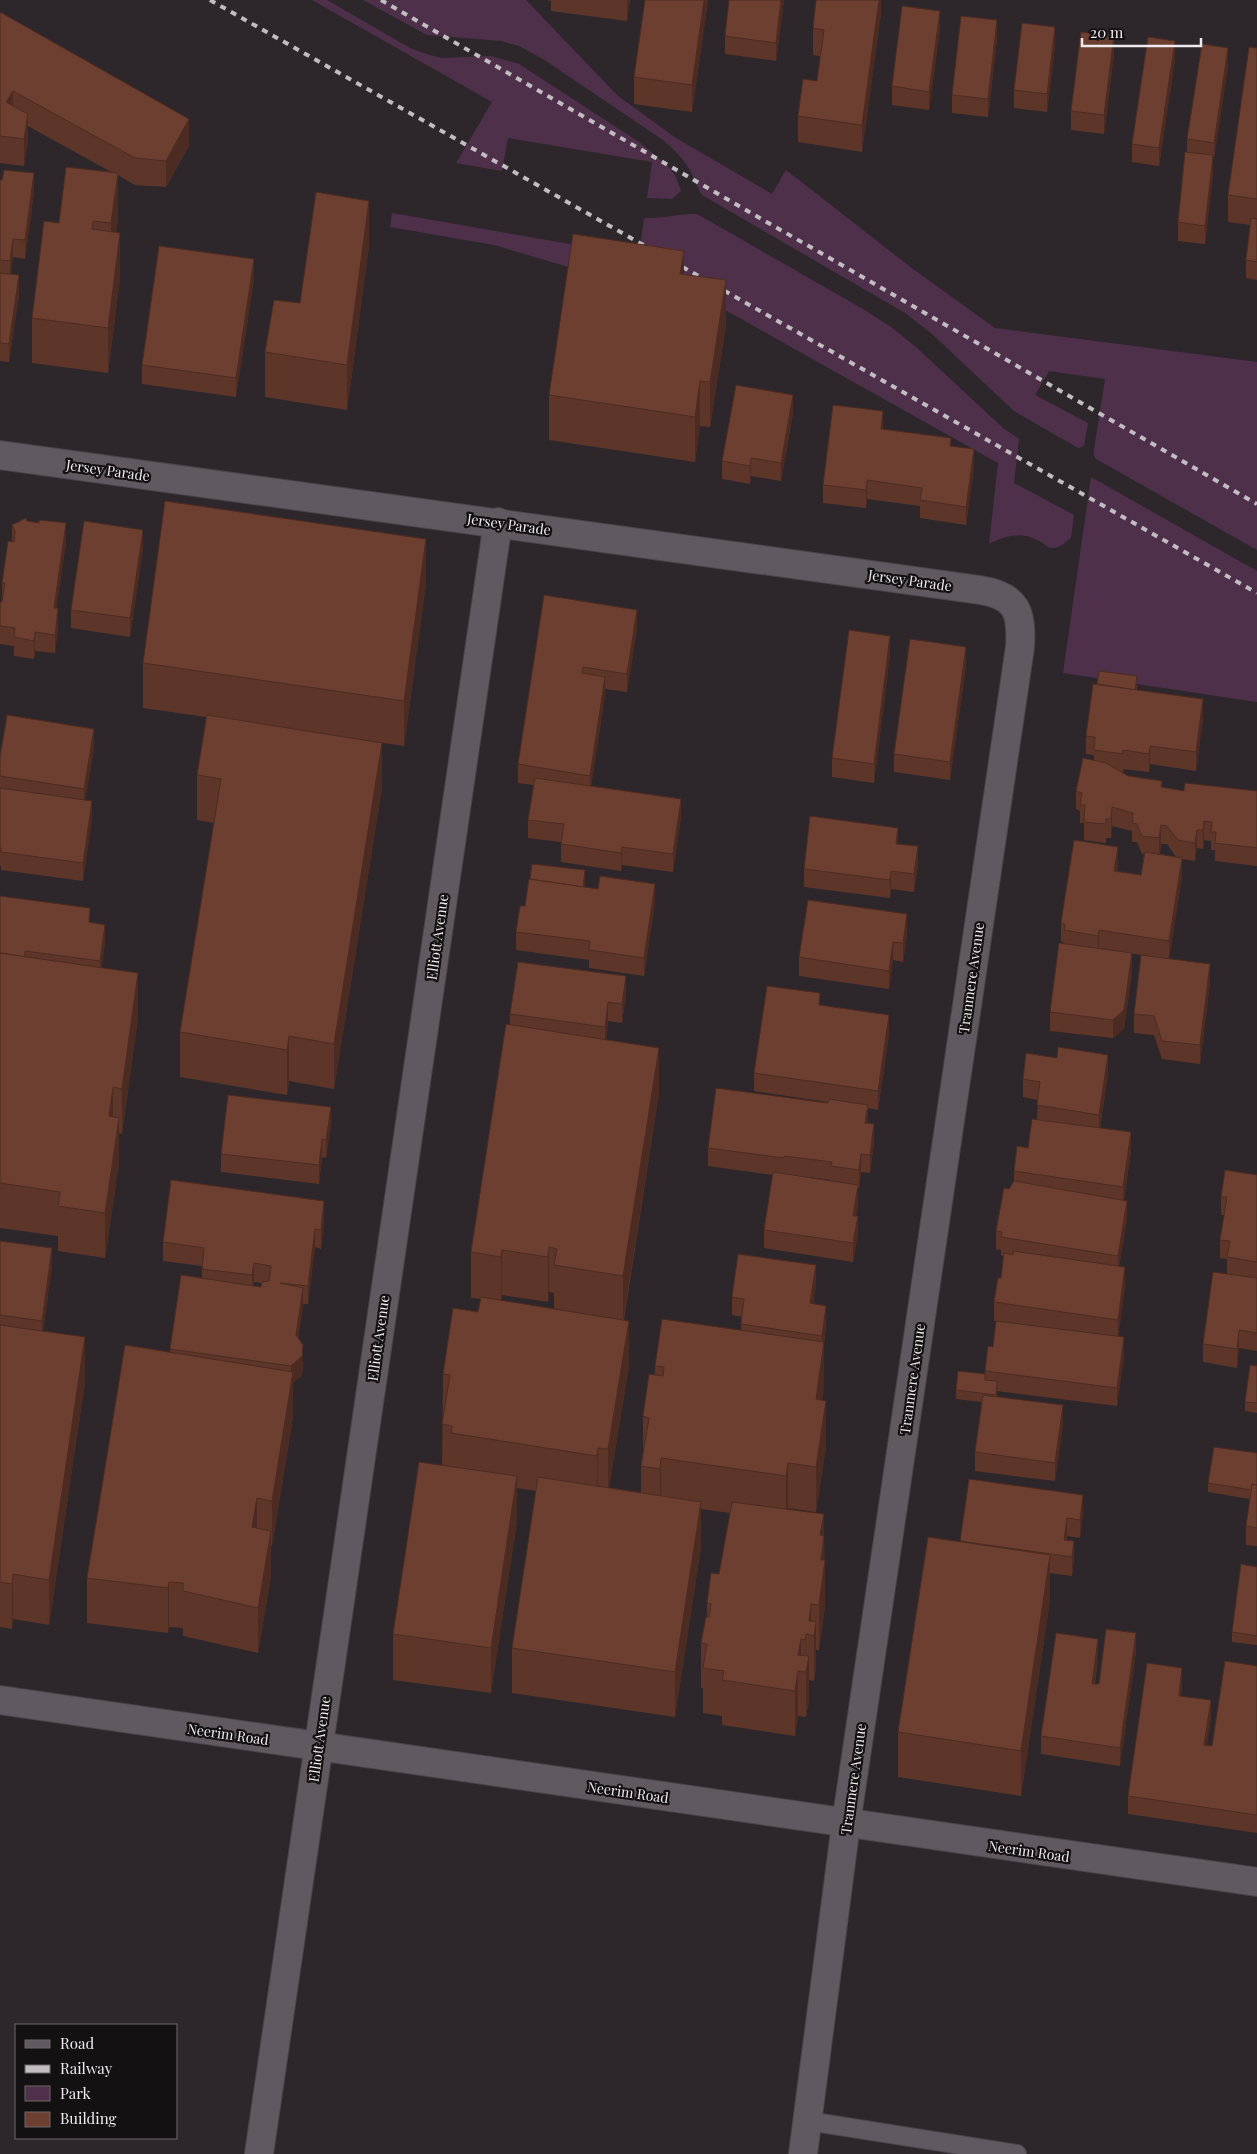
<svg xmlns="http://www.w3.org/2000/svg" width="1257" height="2154" viewBox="0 0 1257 2154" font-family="'Playfair Display',serif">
<rect width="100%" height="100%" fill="#2d272c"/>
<!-- green -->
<g fill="#4e304b">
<path d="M312,0H327L410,48L426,54L442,58L491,56L519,64L639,142L668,166L676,177L681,191L672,199L647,198L652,162L508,138L502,171L456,163L492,102Z"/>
<path d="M363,0H526L618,96L676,138L772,194L786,170L913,269L995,328L1257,362V550L1096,459L1094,456V449L1105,379L1049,371L1035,395L1088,423L1084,446L1078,448L1014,411L931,333L905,313L702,195C696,186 694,178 690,170C683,158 673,149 663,140L543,59L519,46L501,41L427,35Z"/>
<path d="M392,213L639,256L644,218C662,219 679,213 697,214L863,309L891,327L916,347L1003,428L1019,439L1014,483L1074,515L1071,538C1067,541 1060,547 1055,548C1048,549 1046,545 1041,542C1021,531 1007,535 989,544L998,463L677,283L565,266L494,245L390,227Z"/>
<path d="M1091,477L1257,571V702L1063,673Z"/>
</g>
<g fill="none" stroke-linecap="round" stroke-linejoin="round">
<defs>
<path id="service" d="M808,2121L1017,2154"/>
<g id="minor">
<path d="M0,455L980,590C1017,596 1022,612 1020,647L846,1824L803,2154"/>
<path d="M259,2154L498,522"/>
</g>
<path id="secondary" d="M0,1700L1257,1882"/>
</defs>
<!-- service casing -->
<use href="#service" stroke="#494449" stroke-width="20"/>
<!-- minor casing -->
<use href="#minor" stroke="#494449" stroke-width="30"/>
<!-- secondary casing -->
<use href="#secondary" stroke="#494449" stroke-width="30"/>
<!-- service -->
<use href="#service" stroke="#615960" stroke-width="18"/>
<!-- minor -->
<use href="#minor" stroke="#615960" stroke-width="28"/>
<!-- secondary -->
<use href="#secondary" stroke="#615960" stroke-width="28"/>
<!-- rail -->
<g stroke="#c2bdc1" stroke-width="4" stroke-dasharray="6 6" stroke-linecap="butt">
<path d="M210,0L654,251"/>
<path d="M381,0L1257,504"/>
<path d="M672,261L1257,593"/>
</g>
</g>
<!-- wall -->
<g fill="#5e3629" fill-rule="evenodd">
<path d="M546,0H630L627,21L551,11V1Z"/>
<path d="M645,0H708L692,112L634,104V77Z"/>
<path d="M729,0H784L776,61L725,54V36Z"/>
<path d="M881,0V13L862,152L798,142V116L817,81L820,56L813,55V28Z"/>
<path d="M0,12L189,146L166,187L135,185L118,175V218L116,232L120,278L108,373L32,363V318L59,223L113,173L28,126V140L24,166L0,163Z"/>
<path d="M940,29L929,110L892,105V86Z"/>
<path d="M997,39L988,117L952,113V95Z"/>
<path d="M1055,46L1047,112L1014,108V90Z"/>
<path d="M1257,48V280L1246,278V260L1250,225L1228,222V195Z"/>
<path d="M1114,54L1104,134L1071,130V111Z"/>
<path d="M1175,59L1159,166L1132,162V144Z"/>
<path d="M1228,66L1213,161V173L1205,244L1178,241V222L1187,152V139Z"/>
<path d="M0,180L34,192L25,259L13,257L10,274L19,294L9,362L0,361Z"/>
<path d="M369,246L347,410L265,397V352Z"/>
<path d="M684,274L726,325L710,427L700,426L695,462L549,440V395Z"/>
<path d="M254,278L236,397L142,384V365Z"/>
<path d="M793,413L781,481L751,476L750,484L722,479V461Z"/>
<path d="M883,430L951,446L974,467L966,525L920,518V506L867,499L866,508L823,503V485Z"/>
<path d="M27,521L66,542L56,608L58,627L55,653L35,651L34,659L14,656V646L0,644V602H2V583L12,541V525Z"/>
<path d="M143,548L130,637L71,628V610Z"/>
<path d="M426,584L404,746L356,739L382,788L334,1089L289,1081L287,1095L180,1077V1032L214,823L197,820V775L206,717L143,708V663Z"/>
<path d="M544,595L637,628L627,692L605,689V695L591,786L681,817L673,872L622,865L621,871L561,862V842L528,838V820L534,785L518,783V764Z"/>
<path d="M890,654L874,783L832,777V758Z"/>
<path d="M966,665L950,780L894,772V754Z"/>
<path d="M1097,684L1137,685V690L1203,717L1196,771L1150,764L1149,772L1123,769V773L1128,776L1162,788L1184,791H1257V866L1215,861V850H1211V841L1204,840L1203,849L1197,848L1195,861L1182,859V876L1169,959L1210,982L1200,1064L1162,1059L1154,1035L1134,1033V1014L1159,958L1099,948V949L1132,972L1124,1029L1113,1038L1050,1031V1012L1064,944V943L1061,941V922L1118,865L1117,872L1141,875L1144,854H1142L1137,842H1132V831L1112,826L1111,838H1106V843L1084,840V823H1080V811L1076,809V791L1094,760V755L1086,754V736ZM1161,844H1167L1176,857L1160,854Z"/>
<path d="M94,748L85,800L92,819L83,881L1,870V866H0V757Z"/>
<path d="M898,844L918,865L914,892L891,889L890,898L804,887V869Z"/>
<path d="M585,880L584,887L655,902L644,976L589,968V960L516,950V932L525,906Z"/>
<path d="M0,896L90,923L105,943L101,968L138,1018L122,1134L119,1133V1163L105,1258L58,1251V1236L0,1228Z"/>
<path d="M907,933L903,962L893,960L889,989L799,976V957Z"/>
<path d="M626,995L622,1023L608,1021L606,1040L659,1093L624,1320L629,1366L609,1488L641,1493V1466L643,1456V1416L655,1375V1366L741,1330L742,1317L732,1315V1297L816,1284L813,1303L826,1324L824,1343V1387L822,1400L826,1446L816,1512L788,1508V1509L824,1536L825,1606L819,1650H816V1666L814,1681L809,1680V1701L806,1717L798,1716L795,1736L722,1725V1716L703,1713V1688H701V1643L707,1617V1603L719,1574L730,1513L701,1509V1547L675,1717L512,1693V1648L536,1491L517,1488V1521L491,1693L393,1680V1634L442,1465L443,1374L478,1312L481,1299L471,1298V1252L510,1025V1014ZM549,1292L554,1293V1309L501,1301L502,1295L548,1302Z"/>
<path d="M820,1005L889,1034L878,1110L868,1108V1123L874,1142L870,1173L861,1172L859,1188H858V1204L856,1216L858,1235L853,1262L764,1248V1230L773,1175L708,1166V1148L828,1102L754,1091V1073ZM792,1175L831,1180V1181Z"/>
<path d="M1108,1074L1100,1128L1131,1151L1124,1200L1127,1219L1119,1266L1125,1286L1118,1337L1124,1356L1117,1406L997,1391V1397L1063,1424L1055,1481L975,1471V1452L982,1402L956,1399V1390L985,1374V1371L993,1347L996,1321H994V1302L1001,1278L1003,1256L1001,1255V1250L996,1249V1231L1009,1189L1014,1181V1171L1028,1148L1037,1119L1038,1100L1023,1097V1079Z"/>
<path d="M331,1125L326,1158L322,1157L319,1184L221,1172V1154Z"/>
<path d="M1257,1175V1351L1239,1348L1237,1368L1203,1362V1344L1227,1274V1259L1220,1258V1240L1224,1215H1221V1197Z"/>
<path d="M324,1219L321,1249L315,1247L308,1304H303L298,1339L303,1363L302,1375L293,1383V1417L272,1546H271V1576L258,1653L183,1636V1628L169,1627L168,1633L87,1623V1578L170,1352V1349L202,1278V1266L163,1261V1242ZM254,1282L262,1283L261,1287L253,1286Z"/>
<path d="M0,1241L52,1266L43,1331L85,1382L49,1625L13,1619L12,1629L0,1627Z"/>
<path d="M1257,1366V1413L1245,1411V1402Z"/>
<path d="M1257,1453V1546L1246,1545V1526L1250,1499L1208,1492V1483Z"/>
<path d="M1083,1514L1080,1538L1067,1536V1540L1074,1559L1072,1576L1050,1573V1600L1021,1796L898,1777V1732L960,1541Z"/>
<path d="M1257,1567V1645L1232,1642V1632Z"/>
<path d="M1136,1651L1120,1766L1041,1754V1736L1098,1658L1095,1684H1099Z"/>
<path d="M1257,1666V1833L1128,1814V1796L1182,1687L1181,1696L1211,1719L1206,1746H1212Z"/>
</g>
<!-- shaded-wall -->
<g fill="#4c2c22">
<path d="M627,0H630L627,21Z"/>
<path d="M704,0H708L692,112V85Z"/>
<path d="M781,0H784L776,61V43Z"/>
<path d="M879,0H881V13L862,152V125Z"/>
<path d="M940,11V29L929,110V92Z"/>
<path d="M997,20V39L988,117V99Z"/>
<path d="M1055,27V46L1047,112V94Z"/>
<path d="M1114,36V54L1104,134V115Z"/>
<path d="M1175,41V59L1159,166V148Z"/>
<path d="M1228,48V66L1214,161V143Z"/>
<path d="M13,91V117L6,102Z"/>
<path d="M28,114V140L24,166V139Z"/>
<path d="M189,119V146L166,187V161Z"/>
<path d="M1213,155V173L1205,244V226Z"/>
<path d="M34,173V192L25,259V240Z"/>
<path d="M118,173V218L111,268V223Z"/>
<path d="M369,201V246L347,410V365Z"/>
<path d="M120,233V278L108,373V328Z"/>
<path d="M13,239V257L10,280V261Z"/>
<path d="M684,251V296L680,274Z"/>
<path d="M254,259V278L236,397V378Z"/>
<path d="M19,275V294L9,362V344Z"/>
<path d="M726,280V325L710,427V382Z"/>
<path d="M700,381V426L695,462V417Z"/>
<path d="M793,395V413L781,481V463Z"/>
<path d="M883,411V430L881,429Z"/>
<path d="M974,449V467L966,525V507Z"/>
<path d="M751,458V476L750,484V466Z"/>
<path d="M867,480V499L866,508V490Z"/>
<path d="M66,523V542L54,626V608Z"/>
<path d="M143,530V548L130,637V618Z"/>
<path d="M426,539V584L404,746V701Z"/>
<path d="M58,608V627L55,653V635Z"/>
<path d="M637,610V628L627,692V674Z"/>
<path d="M35,632V651L34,659V641Z"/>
<path d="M890,636V654L874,783V764Z"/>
<path d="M966,647V665L950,780V762Z"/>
<path d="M605,677V695L590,794V776Z"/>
<path d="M1203,699V717L1196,771V752Z"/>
<path d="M94,729V748L84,808V789Z"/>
<path d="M382,743V788L334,1089V1044Z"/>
<path d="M1150,746V764L1149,772V754Z"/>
<path d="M681,799V817L673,872V854Z"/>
<path d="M92,801V819L83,881V863Z"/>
<path d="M1112,807V826L1111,838V819Z"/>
<path d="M1204,821V840L1203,849V830Z"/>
<path d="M1161,825V844L1159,856V838Z"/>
<path d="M898,828V846L896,844Z"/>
<path d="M1197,830V848L1195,861V843Z"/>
<path d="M918,846V865L914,892V874Z"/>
<path d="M622,847V865L621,871V853Z"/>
<path d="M1118,847V865L1114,890V871Z"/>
<path d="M1182,858V876L1169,959V941Z"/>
<path d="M585,870V880L582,905V896Z"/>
<path d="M891,871V889L890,898V880Z"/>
<path d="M655,884V902L644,976V958Z"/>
<path d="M907,914V933L903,962V943Z"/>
<path d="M105,925V943L100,980V961Z"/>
<path d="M1099,930V948L1098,955V936Z"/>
<path d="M893,942V960L889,989V971Z"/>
<path d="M1132,953V972L1124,1029L1113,1038V1020Z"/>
<path d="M1210,964V982L1200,1064V1045Z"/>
<path d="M138,973V1018L122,1134V1089Z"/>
<path d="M626,976V995L622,1023V1004Z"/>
<path d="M608,1002V1021L605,1045V1027Z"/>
<path d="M889,1015V1034L878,1110V1091Z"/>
<path d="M289,1036V1081L287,1095V1050Z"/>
<path d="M659,1048V1093L623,1321V1276Z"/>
<path d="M1108,1055V1074L1099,1133V1115Z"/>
<path d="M113,1087V1132L109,1116Z"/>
<path d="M868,1105V1124L865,1123Z"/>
<path d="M331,1107V1125L326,1158V1140Z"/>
<path d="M119,1118V1163L105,1258V1213Z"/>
<path d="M874,1124V1142L870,1173V1155Z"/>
<path d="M1131,1132V1151L1123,1205V1187Z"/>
<path d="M322,1139V1157L319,1184V1165Z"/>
<path d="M861,1154V1172L859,1188V1170Z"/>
<path d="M858,1185V1204L853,1234V1216Z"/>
<path d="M324,1201V1219L321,1249V1230Z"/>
<path d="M1127,1201V1219L1118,1274V1256Z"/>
<path d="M858,1216V1235L853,1262V1243Z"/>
<path d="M315,1229V1247L308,1304V1286Z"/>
<path d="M549,1247V1292L548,1302V1257Z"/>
<path d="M52,1248V1266L42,1339V1321Z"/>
<path d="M502,1250V1295L501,1302V1257Z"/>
<path d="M254,1263V1282L252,1294V1275Z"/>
<path d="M816,1265V1284L810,1321V1303Z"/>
<path d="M1125,1267V1286L1118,1339V1320Z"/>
<path d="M303,1288V1306L296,1354V1335Z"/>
<path d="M826,1306V1324L824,1343V1387L816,1444V1399L822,1354V1336Z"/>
<path d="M629,1321V1366L608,1494V1449Z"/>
<path d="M1239,1330V1348L1237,1368V1349Z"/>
<path d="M85,1337V1382L49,1625V1580Z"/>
<path d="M1124,1337V1356L1117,1406V1388Z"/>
<path d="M303,1345L302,1375L293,1383V1417L272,1546V1501L291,1382V1366Z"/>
<path d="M826,1401V1446L816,1512V1467Z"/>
<path d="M1063,1405V1424L1055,1481V1463Z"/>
<path d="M598,1448V1493L597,1501V1456Z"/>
<path d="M661,1458V1503L660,1514V1469Z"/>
<path d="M788,1463V1508L786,1521V1476Z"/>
<path d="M517,1476V1521L491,1693V1648Z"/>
<path d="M1083,1495V1514L1080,1538V1520Z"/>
<path d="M257,1498V1543L252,1527Z"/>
<path d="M701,1502V1547L675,1717V1672Z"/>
<path d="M824,1514V1568L825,1560V1606L819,1650L820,1535Z"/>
<path d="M1067,1518V1536L1064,1558V1540Z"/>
<path d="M271,1531V1576L258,1653V1608Z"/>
<path d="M1074,1541V1559L1072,1576V1557Z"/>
<path d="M1050,1555V1600L1021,1796V1751Z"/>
<path d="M13,1574V1619L12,1629V1584Z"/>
<path d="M169,1582V1627L168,1633V1588Z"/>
<path d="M811,1604V1635L809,1621Z"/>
<path d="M816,1621V1666L814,1681V1636Z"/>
<path d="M1136,1633V1651L1120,1766V1748Z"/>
<path d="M806,1634V1672H805Z"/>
<path d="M801,1639V1671L798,1655Z"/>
<path d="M1098,1639V1658L1092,1702V1684Z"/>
<path d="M809,1656V1701L806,1717V1672Z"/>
<path d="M1182,1668V1687L1179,1714V1696Z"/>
<path d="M798,1671V1716L795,1736V1691Z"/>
<path d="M1211,1700V1719L1204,1763V1745Z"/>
</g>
<!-- building -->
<g fill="#6d3f30" stroke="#4c2c22">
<path d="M645,0H704L692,85L634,77Z"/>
<path d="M729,0H781L776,43L725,36Z"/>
<path d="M816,0H879L862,125L798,116L803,79L817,81L824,30L813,28Z"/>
<path d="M902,6L940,11L929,92L892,86Z"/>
<path d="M0,12L189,119L166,161L135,158L13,91L6,102L28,114L24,139L0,136Z"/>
<path d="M961,16L997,20L988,99L952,95Z"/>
<path d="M1022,23L1055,27L1047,94L1014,90Z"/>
<path d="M1081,32L1114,36L1104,115L1071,111Z"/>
<path d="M1148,37L1175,41L1159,148L1132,144Z"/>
<path d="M1202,44L1228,48L1214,143L1187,139Z"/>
<path d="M1249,47L1257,48V199L1228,195Z"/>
<path d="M1185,152L1213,155L1205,226L1178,222Z"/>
<path d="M66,167L118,173L111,223L93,221L92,229L120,233L108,328L32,318L44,221L59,223Z"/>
<path d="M4,170L34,173L25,240L13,239L10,261L0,260V180H2Z"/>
<path d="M316,192L369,201L347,365L265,352L274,300L300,303Z"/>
<path d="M1251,218L1257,219V262L1246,260Z"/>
<path d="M573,234L684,251L680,274L726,280L710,382L700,381L695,417L549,395Z"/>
<path d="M159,246L254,259L236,378L142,365Z"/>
<path d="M0,273L19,275L9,344L0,343Z"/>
<path d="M736,385L793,395L781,463L751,458L750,466L722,461Z"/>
<path d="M833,405L883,411L881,429L951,438L950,446L974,449L966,507L920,500L922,488L867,480L866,490L823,485Z"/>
<path d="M165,501L426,539L404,701L143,663Z"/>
<path d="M26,518L27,521L39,523V520L66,523L54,608H58L55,635L35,632L34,641L14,637L15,628L0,626V602H2L5,583H2L8,541L14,542L15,531L12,525Z"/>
<path d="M84,521L143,530L130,618L71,610Z"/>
<path d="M544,595L637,610L627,674L583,667L582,673L605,677L590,776L518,764Z"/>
<path d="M849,630L890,636L874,764L832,758Z"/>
<path d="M910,639L966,647L950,762L894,754Z"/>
<path d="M1099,671L1137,676L1135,690L1097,684Z"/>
<path d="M1093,684L1203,699L1196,752L1150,746L1149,754L1123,750V754L1094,750L1095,737L1086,736Z"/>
<path d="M7,715L94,729L84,789L0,776V757Z"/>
<path d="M207,715L382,743L334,1044L289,1036L287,1050L180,1032L221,779L197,775Z"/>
<path d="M1083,758L1106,763L1128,776L1162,781L1161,787L1184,791L1185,783L1257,791V848L1215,843L1216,832H1211L1212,822L1204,821L1203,830H1197L1195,843L1178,840L1167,826L1161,825L1159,838L1142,836L1137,824L1132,823L1133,813L1112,807L1111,819H1106V824L1084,822L1085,805H1080L1082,793L1076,791Z"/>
<path d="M535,778L681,799L673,854L622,847L621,853L561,844L564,824L528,820Z"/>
<path d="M0,788L92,801L83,863L1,852V848L0,847Z"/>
<path d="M810,816L898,828L896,844L918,846L914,874L891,871L890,880L804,869Z"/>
<path d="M1074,840L1118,847L1114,871L1141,875L1145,852L1182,858L1169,941L1099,930L1098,936L1064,930L1065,925L1061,922Z"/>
<path d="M532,864L585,870L583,887L530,879Z"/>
<path d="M600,876L655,884L644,958L589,950L590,941L516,932L520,906H525L529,879L598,889Z"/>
<path d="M0,896L90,908L89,922L105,925L100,961L25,951V957L0,953Z"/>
<path d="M808,900L907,914L903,943L893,942L889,971L799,957Z"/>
<path d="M1059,943L1132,953L1124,1010L1113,1020L1050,1012Z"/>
<path d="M0,953L138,973L122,1089L113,1087L109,1116L119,1118L105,1213L58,1206L60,1192L0,1183Z"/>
<path d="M1141,955L1210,964L1200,1045L1162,1041L1154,1016L1134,1014Z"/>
<path d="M518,962L626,976L622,1004L608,1002L605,1027L510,1014Z"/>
<path d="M767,986L820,993L819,1005L889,1015L878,1091L754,1073Z"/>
<path d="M506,1024L659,1048L623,1276L554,1265L557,1249L549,1247L548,1257L502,1250L501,1257L471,1252Z"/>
<path d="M1058,1047L1108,1055L1099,1115L1037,1105L1040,1082L1023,1079L1026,1053L1057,1058Z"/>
<path d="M716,1088L828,1103L829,1099L868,1105L865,1123L874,1124L870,1155L861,1154L859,1170L831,1166L832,1162L784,1156V1158L708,1148Z"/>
<path d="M228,1095L331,1107L326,1140L322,1139L319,1165L221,1154Z"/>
<path d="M1032,1119L1131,1132L1123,1187L1014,1171L1017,1146L1028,1148Z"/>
<path d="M1225,1170L1257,1175V1262L1227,1257L1230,1241L1220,1240L1227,1197H1221Z"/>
<path d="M773,1172L858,1185L853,1216H858L853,1243L764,1230Z"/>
<path d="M171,1180L324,1201L321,1230L315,1229L308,1286L280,1283L303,1288L296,1335L303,1345L302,1356L291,1366L170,1349L181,1275L261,1287L262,1282L269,1281L271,1266L254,1263L252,1275L202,1269L204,1248L163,1242Z"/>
<path d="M1014,1181L1127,1201L1118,1256L1001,1237L1002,1232L996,1231L1004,1188L1009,1189Z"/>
<path d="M0,1241L52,1248L42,1321L0,1315Z"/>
<path d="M1013,1251L1125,1267L1118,1320L994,1302L998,1278H1001L1004,1253L1013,1255Z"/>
<path d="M738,1254L816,1265L810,1303L826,1306L822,1336L741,1324L744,1299L732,1297Z"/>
<path d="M1213,1272L1257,1278V1333L1239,1330L1237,1349L1203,1344Z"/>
<path d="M481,1297L629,1321L608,1449L598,1448L597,1456L451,1433L452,1426L442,1424L450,1375L443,1374L453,1308L478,1312Z"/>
<path d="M662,1319L824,1342L816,1399L826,1401L816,1467L788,1463L786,1476L661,1458L660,1469L641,1466L649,1418L643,1416L649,1374L663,1376L664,1367L655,1366Z"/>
<path d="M996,1321L1124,1337L1117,1388L985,1371L988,1346L993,1347Z"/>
<path d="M0,1325L85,1337L49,1580L13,1574L12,1584L0,1582Z"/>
<path d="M125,1345L293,1372L272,1501L257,1498L252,1527L271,1531L258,1608L183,1591V1583L169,1582L168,1588L87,1578Z"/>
<path d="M1250,1365L1257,1366V1403L1245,1402Z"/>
<path d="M958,1371L985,1374V1380L997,1381L996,1395L956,1390Z"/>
<path d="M983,1395L1063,1405L1055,1463L975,1452Z"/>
<path d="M1214,1447L1257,1453V1485L1252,1484V1490L1208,1483Z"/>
<path d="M419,1462L517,1476L491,1648L393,1634Z"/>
<path d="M538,1477L701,1502L675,1672L512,1648Z"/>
<path d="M969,1479L1083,1495L1080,1520L1067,1518L1064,1540L1074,1541L1072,1557L960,1541Z"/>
<path d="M1252,1484L1257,1485V1528L1246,1526Z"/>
<path d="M732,1502L824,1514L820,1535L824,1536L821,1560H825L819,1605L811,1604L809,1621H816L814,1636L806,1634L805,1640L801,1639L798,1655L809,1656L806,1672L798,1671L795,1691L722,1680L724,1671L703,1668L707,1644L701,1643L706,1617H709L711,1604L707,1603L711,1573L719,1574Z"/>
<path d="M928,1537L1050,1555L1021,1751L898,1732Z"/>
<path d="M1241,1564L1257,1567V1636L1232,1632Z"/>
<path d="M1106,1629L1136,1633L1120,1748L1041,1736L1056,1633L1098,1639L1092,1684H1099Z"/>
<path d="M1225,1661L1257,1666V1815L1128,1796L1147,1663L1182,1668L1179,1696L1211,1700L1204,1745L1212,1746Z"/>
</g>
<g text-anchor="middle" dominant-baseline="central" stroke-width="4.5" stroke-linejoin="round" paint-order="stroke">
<!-- street labels -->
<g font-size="14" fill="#efeaee" stroke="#141113">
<text transform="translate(108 470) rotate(8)">Jersey Parade</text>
<text transform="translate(509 524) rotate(8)">Jersey Parade</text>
<text transform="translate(910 580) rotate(8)">Jersey Parade</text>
<text transform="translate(437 937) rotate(-82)">Elliott Avenue</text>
<text transform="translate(971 978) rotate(-82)">Tranmere Avenue</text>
<text transform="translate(378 1338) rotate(-82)">Elliott Avenue</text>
<text transform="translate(912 1379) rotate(-82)">Tranmere Avenue</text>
<text transform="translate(228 1734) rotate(8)">Neerim Road</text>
<text transform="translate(319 1739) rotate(-82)">Elliott Avenue</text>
<text transform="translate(853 1779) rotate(-82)">Tranmere Avenue</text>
<text transform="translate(628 1792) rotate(8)">Neerim Road</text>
<text transform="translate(1029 1851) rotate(8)">Neerim Road</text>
</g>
</g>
<!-- legend -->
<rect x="15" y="2024" width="162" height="115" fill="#141113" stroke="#6c686b"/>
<rect x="25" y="2040" width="25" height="8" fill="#615960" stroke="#6c686b"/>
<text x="60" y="2049" font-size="15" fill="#efeaee">Road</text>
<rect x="25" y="2065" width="25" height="8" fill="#c2bdc1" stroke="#6c686b"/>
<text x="60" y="2074" font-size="15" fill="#efeaee">Railway</text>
<rect x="25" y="2086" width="25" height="15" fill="#4e304b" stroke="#6c686b"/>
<text x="60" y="2099" font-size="15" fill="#efeaee">Park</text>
<rect x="25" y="2112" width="25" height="15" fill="#6d3f30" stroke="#6c686b"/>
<text x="60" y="2124" font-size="15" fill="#efeaee">Building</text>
<!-- scale -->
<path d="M1082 38v8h119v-8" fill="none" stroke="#efeaee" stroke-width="2.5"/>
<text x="1090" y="38" font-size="15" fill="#efeaee" stroke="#141113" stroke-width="4" paint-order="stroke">20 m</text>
</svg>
